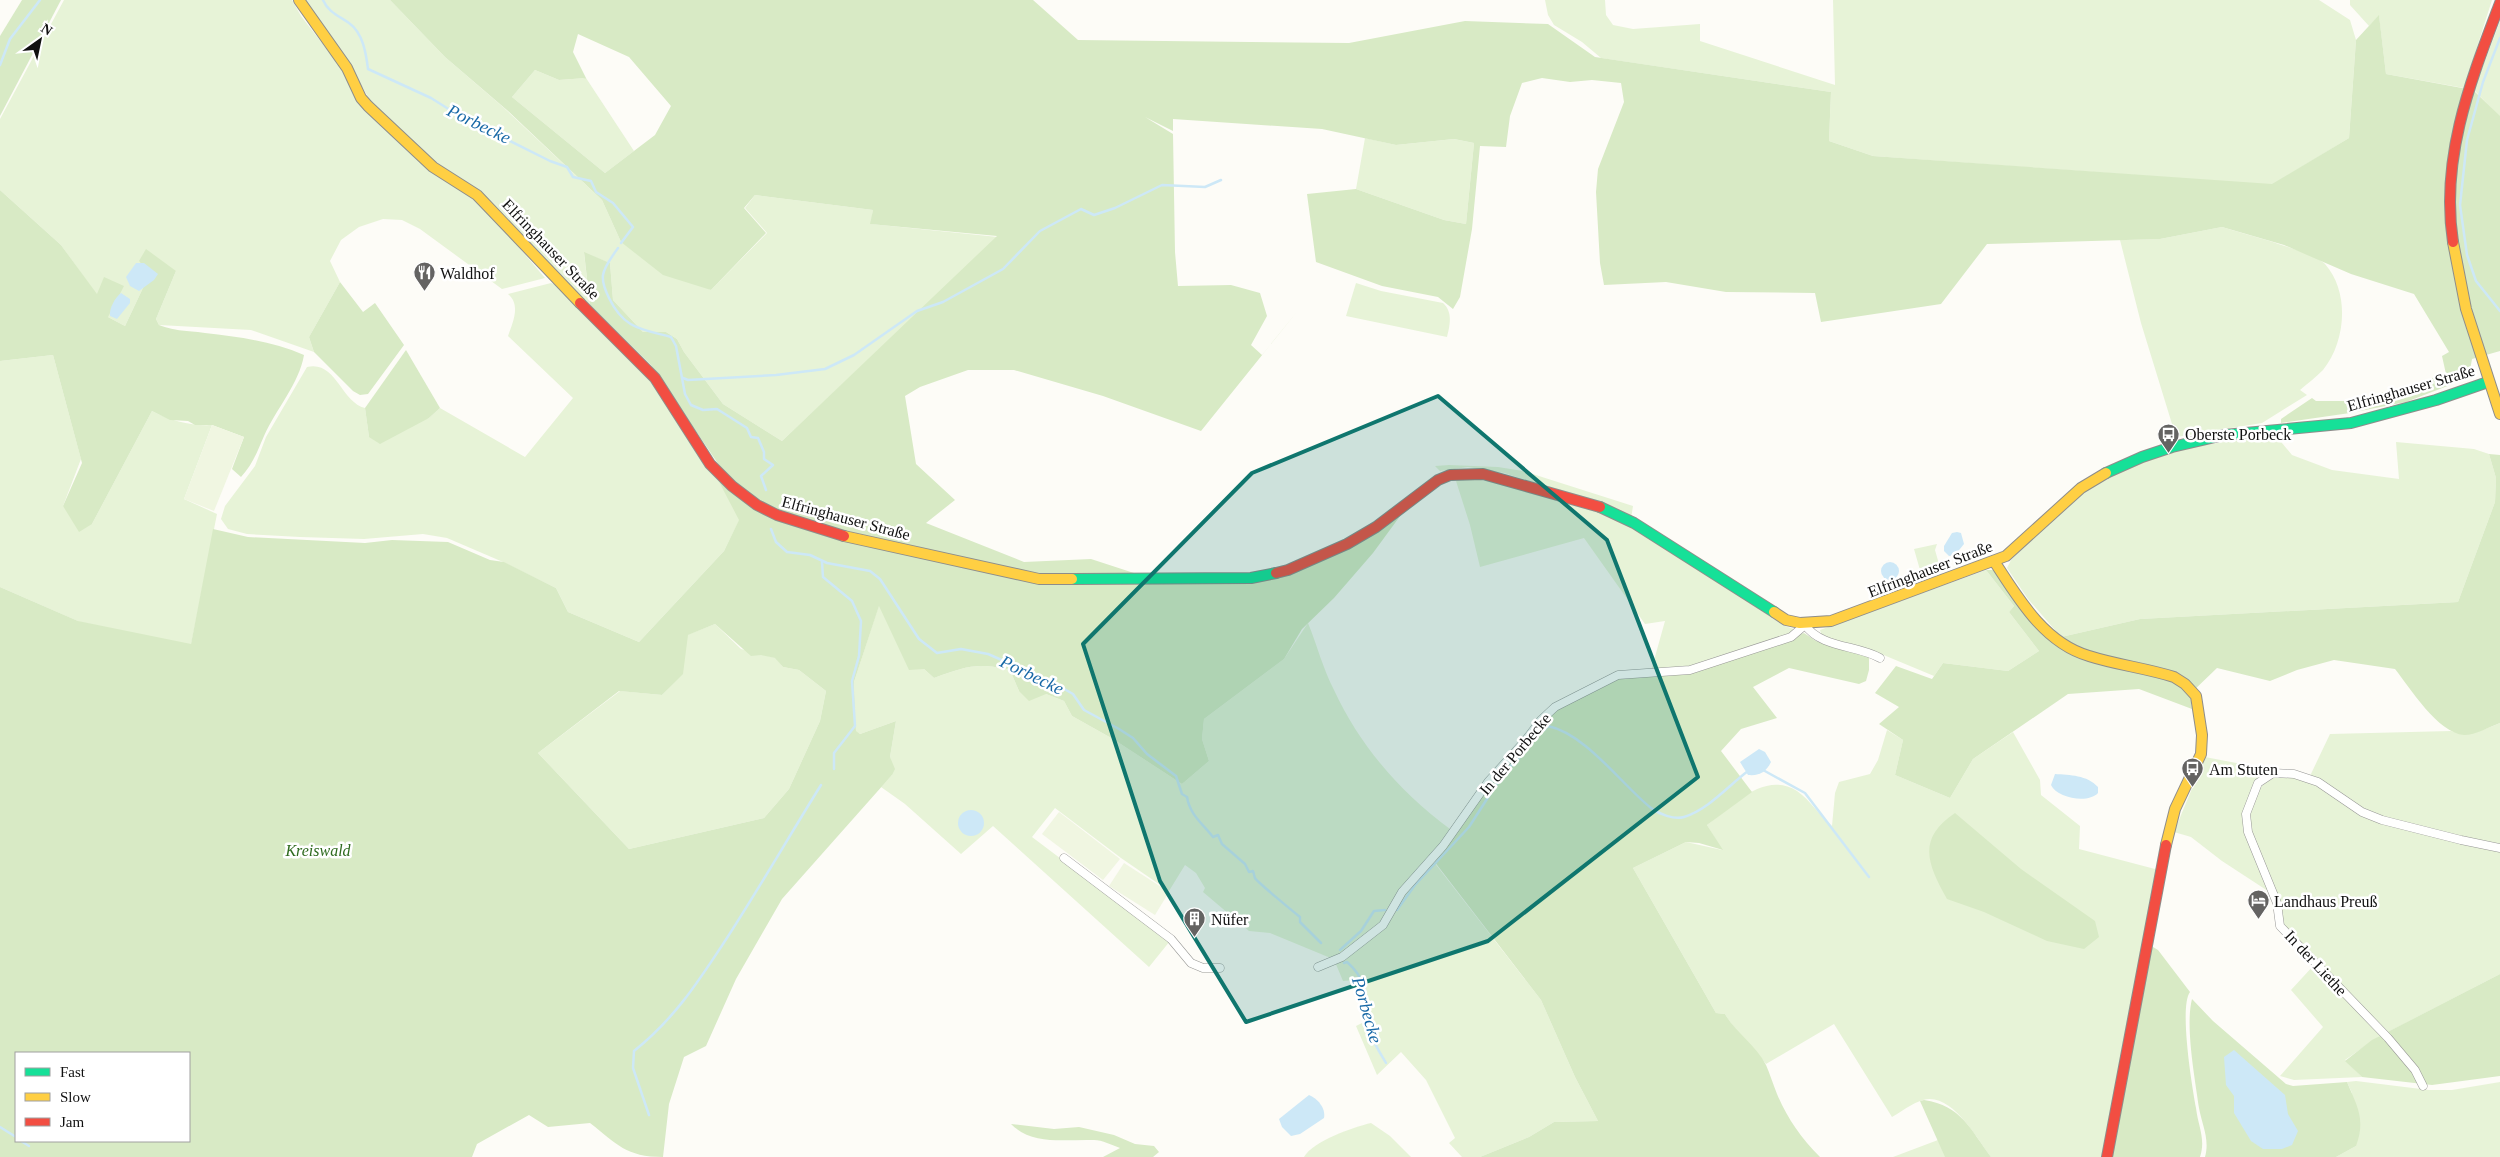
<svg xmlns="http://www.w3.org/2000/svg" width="2500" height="1157" viewBox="0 0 2500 1157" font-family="'Times New Roman',serif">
<rect width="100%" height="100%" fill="#fdfcf7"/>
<!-- green -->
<g fill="#e7f3d7">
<path d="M64,0H292L301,16L342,69L365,109L427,168L473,198L489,212L545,278L502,289L420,229L402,220L383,219L359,227L341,240L330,261L340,282L309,337L314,352L251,330L159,325L156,319L176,271L150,273L125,326L108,317L97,295L61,245L0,190V119Z"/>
<path d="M304,0H390L445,57L503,107L602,200L621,242L711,290L767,233L745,208L755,195L873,210L871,224L998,237L782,441L723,404L684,352L677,339L666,332H643L613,300L610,263L584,253L590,305L444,169L422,152L372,104L350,65Z"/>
<path d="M1545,0H1605L1606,15L1613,25L1633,29L1700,24V41L1835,85L1833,0H2319L2350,20L2356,40L2349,138L2272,185L1873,156L1829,141L1831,92L1601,58L1582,42L1554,25L1548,15Z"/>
<path d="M2350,0H2492L2464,88L2386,74L2379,16L2369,26L2350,5Z"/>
<path d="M2500,21V117L2474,90Z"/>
<path d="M535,70L559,80L586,78L634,151L605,173L512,97Z"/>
<path d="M1365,138L1396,145L1454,139L1474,143L1466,224L1444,220L1356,189Z"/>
<path d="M2222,227C2241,233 2314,252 2325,264C2350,292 2346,342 2323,370C2316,377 2307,384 2300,390L2307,395L2262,423L2176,437L2141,323L2120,240L2160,239Z"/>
<path d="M551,283L556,285L654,383L716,476L740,519L724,551L639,642L568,612L556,588L503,562L447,538L423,534L364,539L300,537L247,534L228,529L221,519L225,506L255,466L266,437L307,367C336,360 341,402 365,408L369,437L429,418L440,408L525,457L573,398L508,336C513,322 521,305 508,294Z"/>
<path d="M1356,283L1381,291L1443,303C1453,312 1450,325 1447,337L1346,316Z"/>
<path d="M53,355L81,459L63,506L92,524L152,411C171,421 191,426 212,425L184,499L217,514L191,645L80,622L0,587V361Z"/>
<path d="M2277,437L2292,455L2332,470L2399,479L2396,442L2474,449L2489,454L2496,478L2495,502L2458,602L2140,619L2061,637L2028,599L2007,568L2011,560C2037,534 2063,506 2094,485C2142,452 2220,440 2277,437Z"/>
<path d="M1449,465L1498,467L1523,471L1633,506L1631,519L1595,502L1504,473L1468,467L1440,471L1435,466Z"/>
<path d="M1462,478C1512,482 1584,501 1629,525C1682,555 1733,593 1785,626L1794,629L1789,634L1687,668L1651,671L1665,621L1645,624L1584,538L1480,567L1470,525L1456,481Z"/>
<path d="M1937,544L1935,550L1939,564L1920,570L1914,549Z"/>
<path d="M1986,570L2014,606L2009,612L2039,651L2008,671L1943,663L1934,676L1874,651L1822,637L1820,630Z"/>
<path d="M879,605L924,669L934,678C965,667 977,662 1010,670L1019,691L1046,694L1064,701L1072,716L1113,739L1182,784L1209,761L1202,739L1204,719L1284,659L1308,623C1317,645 1323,669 1334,690C1360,746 1400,792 1450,829L1430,857L1541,1000L1575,1077L1598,1121L1554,1122L1529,1137L1480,1157H1462L1449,1143L1455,1138L1426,1080L1401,1052L1377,1075L1356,1026L1364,1022L1367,1010L1355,980L1343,981L1335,962L1341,956L1333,959L1270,933L1249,931L1203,892L1205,888L1196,873L1185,865L1169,891L1121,858L1055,808L1032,837L1170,941L1149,967L993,826L961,854L905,804L881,787L892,775L890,757L896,721L860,734L856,732L854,682Z"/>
<path d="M715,624L741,649L776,658L783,667L799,670L826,691L820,721L789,789L764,818L629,849L538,753L620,691L662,695L682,674L687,635Z"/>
<path d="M2500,723V845L2486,844L2363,811L2310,776L2330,734L2451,731C2470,737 2483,730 2500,723Z"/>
<path d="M1887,730L1903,740L1895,775L1950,798L1973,759L2013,732L2040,780L2041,795L2080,826L2079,849L2155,869L2157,867L2102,1157H1991C1977,1139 1952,1092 1923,1100C1912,1103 1901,1112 1892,1117L1834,1024L1766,1064C1753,1047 1736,1033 1725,1014L1716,1013L1633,868L1686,842L1722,850L1707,825C1731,807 1764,770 1797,791C1810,800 1820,816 1832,826L1835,793L1839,782L1870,774L1878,760Z"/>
<path d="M2205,757L2252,766L2269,773L2244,813L2271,893L2222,861L2191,837L2174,832Z"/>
<path d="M2276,774L2293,775L2315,784L2359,813L2500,849V974L2386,1033L2283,925L2250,831C2247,806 2255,788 2276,774Z"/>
<path d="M2314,965L2381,1035L2345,1060L2362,1077L2294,1080L2280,1076L2323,1027L2291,990Z"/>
<path d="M2356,1081L2429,1090H2452L2500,1082V1157H2336L2356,1146L2352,1093L2347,1082Z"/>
<path d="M1371,1123L1390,1136L1411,1157H1304C1313,1141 1354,1127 1371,1123Z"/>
<path d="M1938,1140L1946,1157H1893Z"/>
</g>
<!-- forest -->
<g fill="#d8eac5" fill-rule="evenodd">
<path d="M22,0H61L0,116V36Z"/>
<path d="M390,0H1033L1078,40L1349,43L1465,21L1548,24L1595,57L1831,92L1829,141L1873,156L2272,184L2349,138L2356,40L2379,15L2386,74L2473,90L2500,116V351L2472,359L2470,370L2463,380L2406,402L2350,413L2281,423V419L2312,398L2316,401H2353L2446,374L2442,356L2449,352L2414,294L2351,274L2284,245L2222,227L2160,239L1987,244L1941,304L1821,322L1815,293L1726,292L1666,282L1604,285L1600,263L1596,192L1598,169L1624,102L1621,83L1592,80L1570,82L1542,78L1522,83L1510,116L1506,147L1480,146L1472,229L1460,297L1453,309L1438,297L1382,286L1316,262L1307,194L1356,189L1444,220L1466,224L1474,143L1454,139L1396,145L1322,129L1173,119V131L1145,117L1173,134L1175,252L1178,286L1231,285L1260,293L1267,316L1251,345L1262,355L1300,308L1201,431L1103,396L1014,370H968L920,387L905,396L916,464L955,500L926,523L1024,562L1091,559L1137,574H1038L812,523L783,514L759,501L738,486L721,468L651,365L590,305L584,252L610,263L613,300L643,332H666L677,339L684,352L723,404L782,441L997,236L870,224L873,210L755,195L744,208L766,233L711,290L663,275L621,242L602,200L508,111L445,57ZM578,34L629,57L671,106L655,135L605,173L512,97L535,70L559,80L586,78L590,86L573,52Z"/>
<path d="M0,190L61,245L97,294L104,277L124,286L108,317L125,326L150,273L139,261L146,249L176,271L156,319L159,325C178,332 185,330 205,333C239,337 272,341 304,355C299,384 276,409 264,436C257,452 253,464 241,477L232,469L244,437L212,425H195L188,421L170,420L152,411L92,524L79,532L63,506L82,463L53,355L0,361Z"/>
<path d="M340,282L363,312L375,303L404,345L368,394L360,395L353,391L314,352L309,337Z"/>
<path d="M406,350L440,408L429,418L380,444L369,437L365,408Z"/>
<path d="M2489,454L2500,455V723C2489,727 2476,735 2464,735C2438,733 2410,688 2395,669L2334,660L2297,670L2270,681L2217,668L2190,694L2192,709L2139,689L2068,694L1973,759L1950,798L1895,775L1903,740L1879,724L1899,707L1875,693L1896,666L1932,679L1943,663L2008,671L2039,651L2009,612L2014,606L1986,570H1993L2019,604L2053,643L2061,637L2140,619L2458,602L2495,502L2496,478Z"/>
<path d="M716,476L755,509L1038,582L1290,572L1360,543L1406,508L1373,553L1334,598L1302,629L1284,659L1204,719L1202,739L1209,761L1182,784L1113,739L1072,716L1064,701L1046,694L1029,701L1019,691L1010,670C977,662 965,667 934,678L924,669L909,670L879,606L854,682L856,731L860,734L896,721L890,757L895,769L892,775L782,899L736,979L706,1046L684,1057L669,1104L663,1157C626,1157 617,1144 590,1123L548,1127L529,1115L477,1144L472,1157H0V587L78,621L191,644L213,529L248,537L365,543L392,540L448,542L490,560L504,562L556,588L568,612L639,642L724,551L739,520ZM715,624L751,656L761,655L775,658L783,667L799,670L826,691L820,721L789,789L764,818L629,849L538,753L619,691L662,695L683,674L688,635ZM16,1053H189V1141H16Z"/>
<path d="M1804,633L1816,641L1869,656V670L1866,681L1859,684L1789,668L1753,687L1777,718L1741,729L1721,751L1752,792L1707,825L1723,850L1699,843L1686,842L1633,868L1716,1013L1725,1014C1736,1033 1756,1045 1766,1065C1770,1074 1773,1084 1777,1094C1787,1118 1801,1138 1820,1157H1480L1529,1137L1554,1122L1598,1121L1575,1077L1541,1000L1434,861L1504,766L1544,719L1557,709L1619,677L1689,673Z"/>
<path d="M1955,813L2021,869L2095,921L2099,937L2084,949L2047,941L1984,912L1947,899C1928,865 1916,839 1955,813Z"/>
<path d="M2153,947L2158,950L2190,992C2179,1006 2192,1087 2196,1108C2198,1126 2206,1139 2200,1157H2112L2151,948Z"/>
<path d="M2500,974V1076L2432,1085L2362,1077L2345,1061L2372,1040Z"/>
<path d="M2192,999L2213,1021L2286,1084L2293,1086L2347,1082C2357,1106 2366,1119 2356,1146L2336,1157H2205C2210,1139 2202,1125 2199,1108C2195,1078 2185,1026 2192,999Z"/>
<path d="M1924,1100C1962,1106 1970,1129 1991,1157H1945L1920,1101Z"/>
<path d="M1011,1124L1054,1129L1079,1127L1114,1135L1135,1144L1154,1146L1159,1152L1153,1157H1103L1120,1148C1112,1145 1102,1140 1094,1140C1065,1139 1033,1146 1011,1124Z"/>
</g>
<!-- pitch -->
<g fill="#f0f6e1">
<path d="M212,425L244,437L214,511L184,499Z"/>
<path d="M1059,812L1120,859L1103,880L1042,834Z"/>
<path d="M1124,863L1169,892L1155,915L1109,886Z"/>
</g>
<!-- water -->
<g fill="#cde8f7">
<path d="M136,263H144L158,274L154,280L139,291L130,286L126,277Z"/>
<path d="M121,293L130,299V303L117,319L110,316C109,308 115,298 121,293Z"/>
<path d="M1957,532L1961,533L1964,544L1955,555L1949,556L1944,551V546L1952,533Z"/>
<circle cx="1890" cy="571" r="9"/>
<path d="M1759,749L1765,752L1771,762C1766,772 1760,776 1748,775L1740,762Z"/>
<path d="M2055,774C2070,775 2087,775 2098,787V793C2088,804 2057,798 2051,785Z"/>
<circle cx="971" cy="823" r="13"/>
<path d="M2234,1050L2285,1095L2288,1114L2298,1131L2292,1145L2282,1149H2263L2251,1141L2234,1113V1096L2226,1085L2224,1057Z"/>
<path d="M1309,1095C1317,1098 1326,1108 1324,1118L1300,1134L1291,1136L1282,1127L1279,1119Z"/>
</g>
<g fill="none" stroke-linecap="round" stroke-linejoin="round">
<!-- stream -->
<g stroke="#cde8f7" stroke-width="2.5">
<path d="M323,0C328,12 339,16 349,23C363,33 366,53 368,69L431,98L458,115L550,161L567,167L573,177L591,181L596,192L613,203L633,227L621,243"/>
<path d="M2500,38L2483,82L2467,140L2460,205L2467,255L2476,281L2500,311"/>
<path d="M0,65L10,39L40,0"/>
<path d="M618,248C613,255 604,267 603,275C602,282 606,292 609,298C624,329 641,329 671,337L676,346L685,394L691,405L703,410L717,409L747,428L751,437L758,438L764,452V459L773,465L761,476L766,490"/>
<path d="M683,378L688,380L776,375L825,369L854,355L917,311L943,302L1003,269L1040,231L1081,209L1094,215L1115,208L1162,185L1205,187L1221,180"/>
<path d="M771,529L776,542L787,552L810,555L827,563L870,571L880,579L919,639L937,653L961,649L988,654L1052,682L1073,694L1084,710L1119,729L1133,738L1147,754L1176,776L1182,794L1187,797C1190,815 1202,823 1213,837L1218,835L1222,844L1245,864L1249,872L1253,871C1254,873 1254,876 1255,878C1256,881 1295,913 1300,917V922L1321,943"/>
<path d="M822,562L823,577L852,601L861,621L859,656L852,681L855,726L834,753V769"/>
<path d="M1544,730L1548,726C1586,734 1622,785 1651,808C1659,814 1674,820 1684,817C1709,809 1728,786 1748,771"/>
<path d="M1763,770L1805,793L1869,877"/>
<path d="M1397,910L1415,885L1469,827L1503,774L1521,756L1538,733"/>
<path d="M1340,950L1361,931L1374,911L1385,910"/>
<path d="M1344,963L1347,962C1373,984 1365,1011 1373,1039C1376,1047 1382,1056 1386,1063"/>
<path d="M649,1115L633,1068L634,1051C673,1020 696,985 723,944C757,892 788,838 821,785"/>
<path d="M0,1127L16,1137"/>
<path d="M21,1141L29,1146"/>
</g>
<defs>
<g id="street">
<path d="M1064,858L1171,939L1191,963L1203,968H1220"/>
<path d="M1318,967L1342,957L1383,925L1402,892L1443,846L1488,782L1525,741L1541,720L1555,707L1618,675L1690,670L1791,637L1805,625C1821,648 1857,645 1880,658"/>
<path d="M2423,1086L2415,1070L2388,1038L2280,926L2277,903L2248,832L2246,814L2258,783L2273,773L2294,774L2318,782L2362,812L2382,820L2461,840L2500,848"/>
</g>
<g id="fast">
<path d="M2106,473L2142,457L2172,447L2224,435L2351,423L2436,400L2488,382"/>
<path d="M1600,507L1634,523L1774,612"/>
<path d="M1072,579L1251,578L1276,573"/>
</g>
<g id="slow">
<path d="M299,0L347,68L361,98L368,106L433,167L477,195L580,303"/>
<path d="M2453,242L2466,309L2500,414"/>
<path d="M844,536L1039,579H1072"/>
<path d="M1994,561C2018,598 2044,643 2089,656C2117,665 2146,668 2174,677L2185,684L2196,696L2202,735L2201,754L2175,809L2166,845"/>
<path d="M1774,612L1786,620L1800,623L1831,621L2006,556L2081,488L2106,473"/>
</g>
<g id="jam">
<path d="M2453,242C2440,157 2471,80 2500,3"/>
<path d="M580,303L655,378L710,464L732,486L757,505L777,515L844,536"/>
<path d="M1276,573L1288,570L1347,544L1376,527L1438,480L1450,475L1483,474L1600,507"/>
<path d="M2107,1157L2166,845"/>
</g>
</defs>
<!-- street casing -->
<use href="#street" stroke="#979795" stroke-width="9"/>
<!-- fast casing -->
<use href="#fast" stroke="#8e8d8b" stroke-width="12"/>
<!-- slow casing -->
<use href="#slow" stroke="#8e8d8b" stroke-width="12"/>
<!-- jam casing -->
<use href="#jam" stroke="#8e8d8b" stroke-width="12"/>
<!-- street -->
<use href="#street" stroke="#fffffe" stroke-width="8"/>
<!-- fast -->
<use href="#fast" stroke="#16e098" stroke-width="10"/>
<!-- slow -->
<use href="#slow" stroke="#ffcf43" stroke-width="10"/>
<!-- jam -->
<use href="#jam" stroke="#f24e42" stroke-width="10"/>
</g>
<!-- marked area -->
<path fill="#0f766e" fill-opacity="0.2" stroke="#0f766e" stroke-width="4" stroke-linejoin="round" d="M1438,396L1607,540L1698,777L1488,941L1246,1022L1160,881L1083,644L1252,473Z"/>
<!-- icons -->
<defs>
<symbol id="restaurant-pin" viewBox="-11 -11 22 30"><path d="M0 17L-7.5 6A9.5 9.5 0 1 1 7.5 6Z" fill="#646362" stroke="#fff"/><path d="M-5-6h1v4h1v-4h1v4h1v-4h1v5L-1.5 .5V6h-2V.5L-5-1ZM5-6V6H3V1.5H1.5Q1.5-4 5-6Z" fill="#fff"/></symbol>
<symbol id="bus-pin" viewBox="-11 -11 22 30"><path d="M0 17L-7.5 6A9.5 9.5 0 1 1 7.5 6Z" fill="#646362" stroke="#fff"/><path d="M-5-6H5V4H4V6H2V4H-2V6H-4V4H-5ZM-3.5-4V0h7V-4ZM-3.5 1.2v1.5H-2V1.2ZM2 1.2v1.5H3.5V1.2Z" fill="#fff"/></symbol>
<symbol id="hotel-pin" viewBox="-11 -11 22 30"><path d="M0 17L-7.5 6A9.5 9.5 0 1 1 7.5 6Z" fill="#646362" stroke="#fff"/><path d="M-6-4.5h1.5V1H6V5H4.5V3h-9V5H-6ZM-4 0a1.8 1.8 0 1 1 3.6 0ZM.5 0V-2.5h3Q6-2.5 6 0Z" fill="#fff"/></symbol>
<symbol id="building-pin" viewBox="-11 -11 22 30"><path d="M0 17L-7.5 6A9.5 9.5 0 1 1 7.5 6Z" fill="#646362" stroke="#fff"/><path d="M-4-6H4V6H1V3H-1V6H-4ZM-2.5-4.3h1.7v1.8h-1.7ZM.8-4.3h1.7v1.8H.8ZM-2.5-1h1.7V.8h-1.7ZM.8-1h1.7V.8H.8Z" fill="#fff"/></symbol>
</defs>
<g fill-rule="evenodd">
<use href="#restaurant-pin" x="412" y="260" width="25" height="34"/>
<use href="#bus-pin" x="2156" y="422" width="25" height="34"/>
<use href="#bus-pin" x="2180" y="756" width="25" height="34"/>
<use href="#hotel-pin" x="2246" y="888" width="25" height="34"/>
<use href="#building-pin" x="1182" y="906" width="25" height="34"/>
</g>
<g text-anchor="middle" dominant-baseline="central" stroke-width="5" stroke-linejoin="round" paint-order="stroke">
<!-- street labels -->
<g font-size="16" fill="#111" stroke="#fff">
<text transform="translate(551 249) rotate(46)">Elfringhauser Straße</text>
<text transform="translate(2411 388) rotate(-16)">Elfringhauser Straße</text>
<text transform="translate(846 518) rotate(15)">Elfringhauser Straße</text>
<text transform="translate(1930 569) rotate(-21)">Elfringhauser Straße</text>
<text transform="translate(1515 754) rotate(-50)">In der Porbecke</text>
<text transform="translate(2316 963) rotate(47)">In der Liethe</text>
</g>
<!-- poi labels -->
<g font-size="16" fill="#111" stroke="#fff" text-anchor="start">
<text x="440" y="273">Waldhof</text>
<text x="2185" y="434">Oberste Porbeck</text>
<text x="2209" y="769">Am Stuten</text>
<text x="2274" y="901">Landhaus Preuß</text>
<text x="1211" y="919">Nüfer</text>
</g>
<!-- park labels -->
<g font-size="16" font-style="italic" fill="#2f6b1f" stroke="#fff">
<text x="318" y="850">Kreiswald</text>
</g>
<!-- water labels -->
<g font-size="18" font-style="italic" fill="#1768a6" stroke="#fff">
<text transform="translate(479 124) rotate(26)">Porbecke</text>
<text transform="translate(1032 675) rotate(26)">Porbecke</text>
<text transform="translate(1367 1010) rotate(74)">Porbecke</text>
</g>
</g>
<!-- legend -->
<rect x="15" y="1052" width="175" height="90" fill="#ffffff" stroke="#a0a0a0"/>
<rect x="25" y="1068" width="25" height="8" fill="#16e098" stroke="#a0a0a0"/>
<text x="60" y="1077" font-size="15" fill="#111111">Fast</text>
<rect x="25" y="1093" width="25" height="8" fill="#ffcf43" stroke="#a0a0a0"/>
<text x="60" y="1102" font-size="15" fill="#111111">Slow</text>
<rect x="25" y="1118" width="25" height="8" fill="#f24e42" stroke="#a0a0a0"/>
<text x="60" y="1127" font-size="15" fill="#111111">Jam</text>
<!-- north arrow -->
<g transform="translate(40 40) rotate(33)" stroke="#ffffff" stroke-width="4" paint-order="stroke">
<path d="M0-4L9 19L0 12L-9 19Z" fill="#111111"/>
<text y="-8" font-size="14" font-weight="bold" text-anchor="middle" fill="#111111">N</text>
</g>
</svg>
